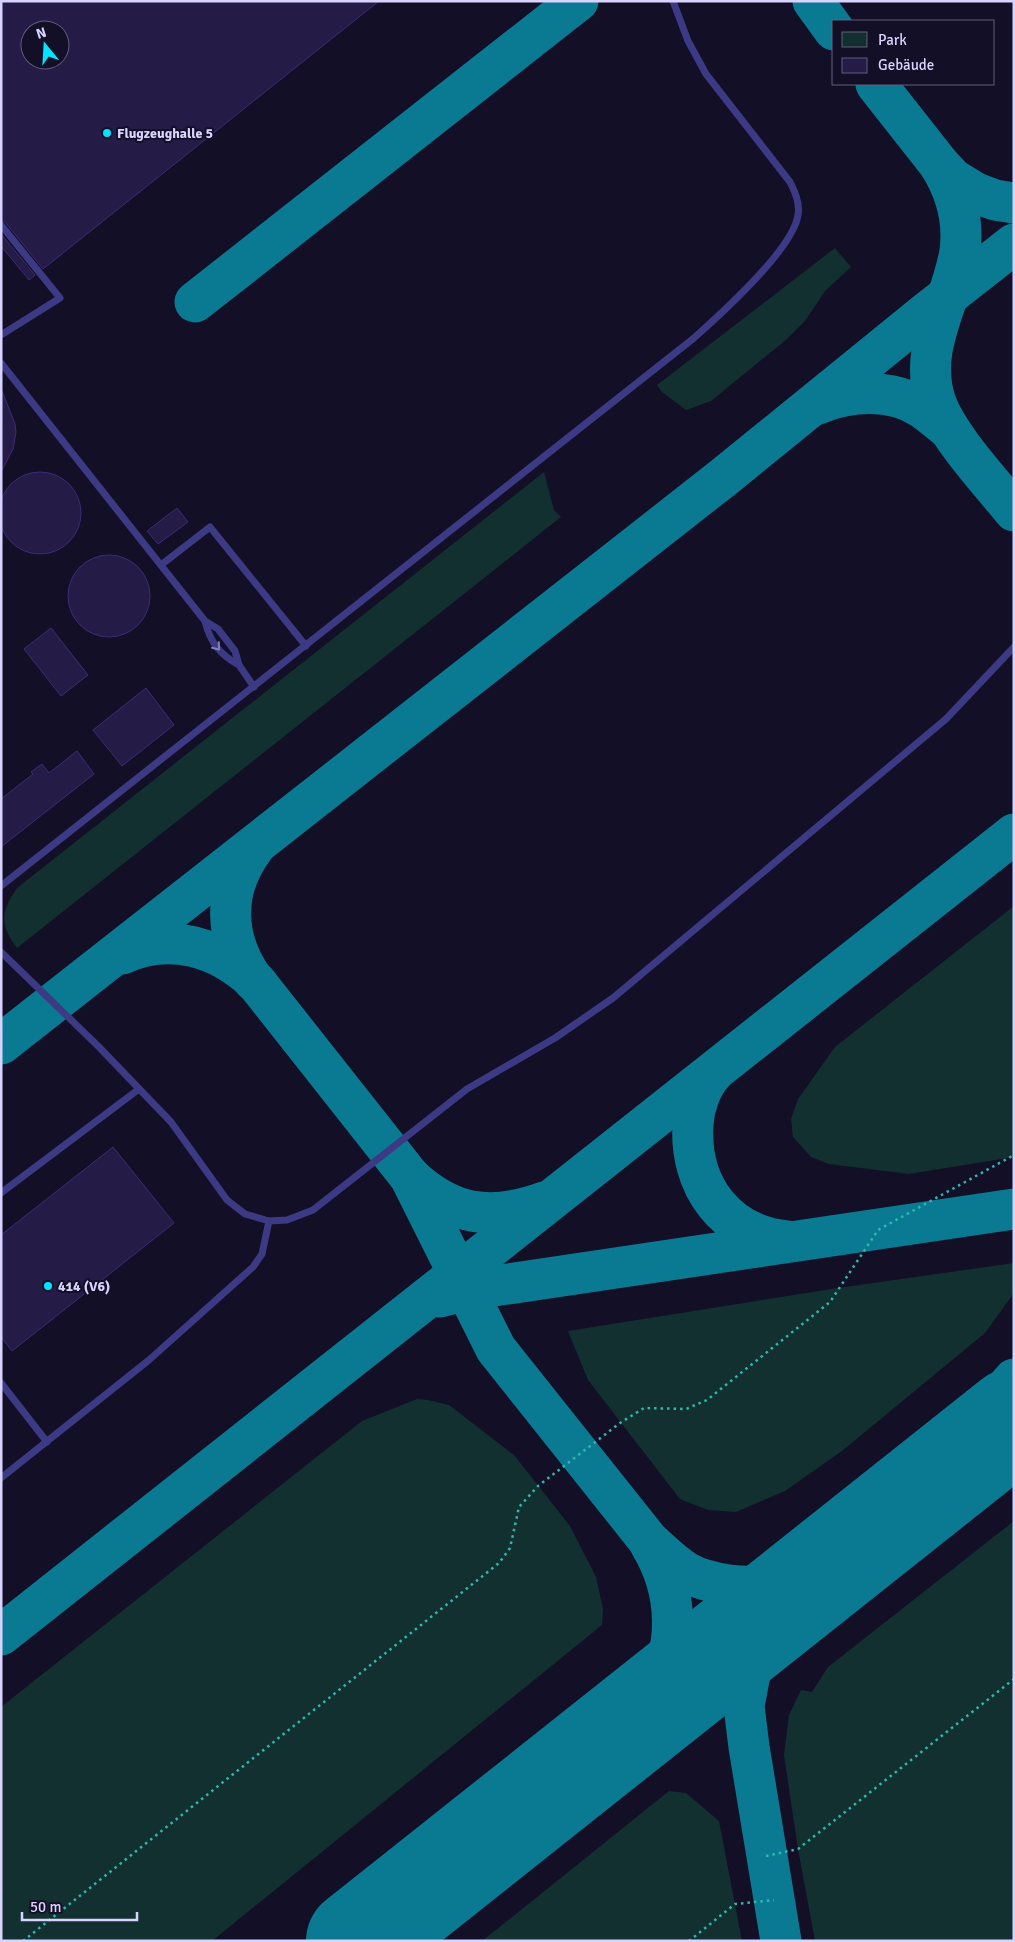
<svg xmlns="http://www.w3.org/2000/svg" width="1015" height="1942" viewBox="0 0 1015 1942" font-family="Signika,sans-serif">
<rect width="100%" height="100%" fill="#130f26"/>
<!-- green -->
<g fill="#12302f">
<path d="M835,248L851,267L825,291L805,321L787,339L711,401L686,410L662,392L657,385Z"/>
<path d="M544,472L554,510L561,517L17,948C0,925 0,912 17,888Z"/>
<path d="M1014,906V1157L909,1174L829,1164L811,1157L793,1137L791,1119L798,1099L835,1047Z"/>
<path d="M1014,1263V1293L985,1333L842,1451L785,1491L736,1512L708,1510L680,1499L588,1380L568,1331L838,1288Z"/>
<path d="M417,1399L428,1400L449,1405L514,1455L570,1526L596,1577L603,1609L602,1625L212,1941H1V1707L362,1421Z"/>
<path d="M1014,1521V1941H815L798,1849L784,1755L789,1715L801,1690L812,1692L828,1667Z"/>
<path d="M669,1791L686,1793L719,1821L742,1941H482Z"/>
</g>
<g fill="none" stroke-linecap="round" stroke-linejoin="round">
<!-- taxiway -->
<g stroke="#0a7a92" stroke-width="41">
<path d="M813,1L834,30"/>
<path d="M876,84L939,164L953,179L976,193L995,200L1014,203"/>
<path d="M939,164C956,191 964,219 960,251C952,303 917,348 936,403C949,438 990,481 1014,511"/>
<path d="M195,302L578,1"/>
<path d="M818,404C850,391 891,388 922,408C931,414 940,422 949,429"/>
<path d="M253,849C222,891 224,939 254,981"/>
<path d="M122,954C170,932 219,947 256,982L410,1177L496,1349L648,1540C660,1551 672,1563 686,1572C698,1579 715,1583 729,1585C776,1591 808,1576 848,1552"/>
<path d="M1,1044L724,477L926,313L1014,244"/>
<path d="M714,1072C701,1085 694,1107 693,1124C689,1185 725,1235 787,1241"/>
<path d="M410,1177C452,1216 491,1221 544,1202"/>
<path d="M440,1297L467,1290L1014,1209"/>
<path d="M860,1542L943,1459L1014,1379"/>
<path d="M1,1635L1014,834"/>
<path d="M600,1749C618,1732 636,1716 650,1696C682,1650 678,1590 650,1544"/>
<path d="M781,1941L749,1747L744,1706L750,1674L759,1646L778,1614L813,1578"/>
</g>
<!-- runway -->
<path stroke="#0a7a92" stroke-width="104" d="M358,1941L1014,1420"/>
</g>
<!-- building -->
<g fill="#241b47" stroke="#3b2d73" fill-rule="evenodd">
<path d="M1,1H379L43,269L5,222L1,220ZM30,30H60V60H30Z"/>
<path d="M1,234L35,275L29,280L1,246Z"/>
<path d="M2,391L15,424L16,432L13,449L1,472Z"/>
<circle cx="40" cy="513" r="41"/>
<path d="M177,508L188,522L158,544L147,531Z"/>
<circle cx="109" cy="596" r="41"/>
<path d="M51,628L88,675L61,696L24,649Z"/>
<path d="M146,688L174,725L122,766L93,730Z"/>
<path d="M77,751L94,774L1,847V799L33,774L31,772L42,764L49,773Z"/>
<path d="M113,1147L174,1223L12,1351L1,1337V1235Z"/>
</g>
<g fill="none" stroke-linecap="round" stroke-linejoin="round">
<!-- path -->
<g stroke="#2fb8b0" stroke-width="2.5" stroke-dasharray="2.5 4" stroke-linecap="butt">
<path d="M766,1856L798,1849L1014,1679"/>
<path d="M23,1941L499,1563L510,1548L519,1507L538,1486L620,1423L644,1408L686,1409L707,1400L830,1302L878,1230L1014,1155"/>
<path d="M689,1941L735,1904L774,1900"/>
</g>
<!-- service -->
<g stroke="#3d3a85" stroke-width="7">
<path d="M1,225L60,298L1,335"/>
<path d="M1,363L205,621L218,629L235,651L239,665L254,687"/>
<path d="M161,565L210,527L306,646"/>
<path d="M205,621C210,642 220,655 239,665"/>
<path d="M1,886L694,338C721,314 793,249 798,215C800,203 795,192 790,182L706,74L688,41L673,1"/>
<path d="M1,952L99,1047L171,1122L227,1200L245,1214L269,1221"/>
<path d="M1,1193L139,1089"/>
<path d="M1,1383L47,1442"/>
<path d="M1,1478L149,1360L253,1267L262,1254L269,1221L287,1220L313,1210L467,1089L555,1038L613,998L946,719L1014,647"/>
</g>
</g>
<!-- one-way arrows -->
<defs><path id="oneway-chevron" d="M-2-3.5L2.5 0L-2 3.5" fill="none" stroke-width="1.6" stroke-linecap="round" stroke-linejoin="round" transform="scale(1.25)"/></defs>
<use stroke="#837fbc" href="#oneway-chevron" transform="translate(217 647) rotate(51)"/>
<!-- markers -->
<g fill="#00e5ff" stroke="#130f26" stroke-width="2">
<circle cx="107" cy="133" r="5"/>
<circle cx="48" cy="1286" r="5"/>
</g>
<g text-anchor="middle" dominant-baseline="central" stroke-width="4" stroke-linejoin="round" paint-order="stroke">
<!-- poi labels -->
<g font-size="14" font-weight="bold" fill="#d9d4ff" stroke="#130f26" text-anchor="start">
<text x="117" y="133">Flugzeughalle 5</text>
<text x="58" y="1286">414 (V6)</text>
</g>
</g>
<!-- border -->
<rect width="1015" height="1942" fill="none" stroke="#d9d4ff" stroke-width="5"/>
<!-- legend -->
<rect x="832" y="20" width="162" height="65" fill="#130f26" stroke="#625e7d"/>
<rect x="842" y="32" width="25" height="15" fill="#12302f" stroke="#625e7d"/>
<text x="878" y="45" font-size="15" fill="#d9d4ff">Park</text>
<rect x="842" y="58" width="25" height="15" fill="#241b47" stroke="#625e7d"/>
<text x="878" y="70" font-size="15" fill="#d9d4ff">Gebäude</text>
<!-- north arrow -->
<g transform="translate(45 45) rotate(342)"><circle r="24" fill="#130f26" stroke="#625e7d"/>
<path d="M0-4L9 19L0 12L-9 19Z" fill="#00e5ff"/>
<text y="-8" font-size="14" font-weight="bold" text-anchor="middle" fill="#d9d4ff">N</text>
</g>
<!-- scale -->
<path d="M22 1912v8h115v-8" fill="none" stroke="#d9d4ff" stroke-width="2.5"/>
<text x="30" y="1912" font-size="15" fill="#d9d4ff" stroke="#130f26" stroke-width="4" paint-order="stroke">50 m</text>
</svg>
